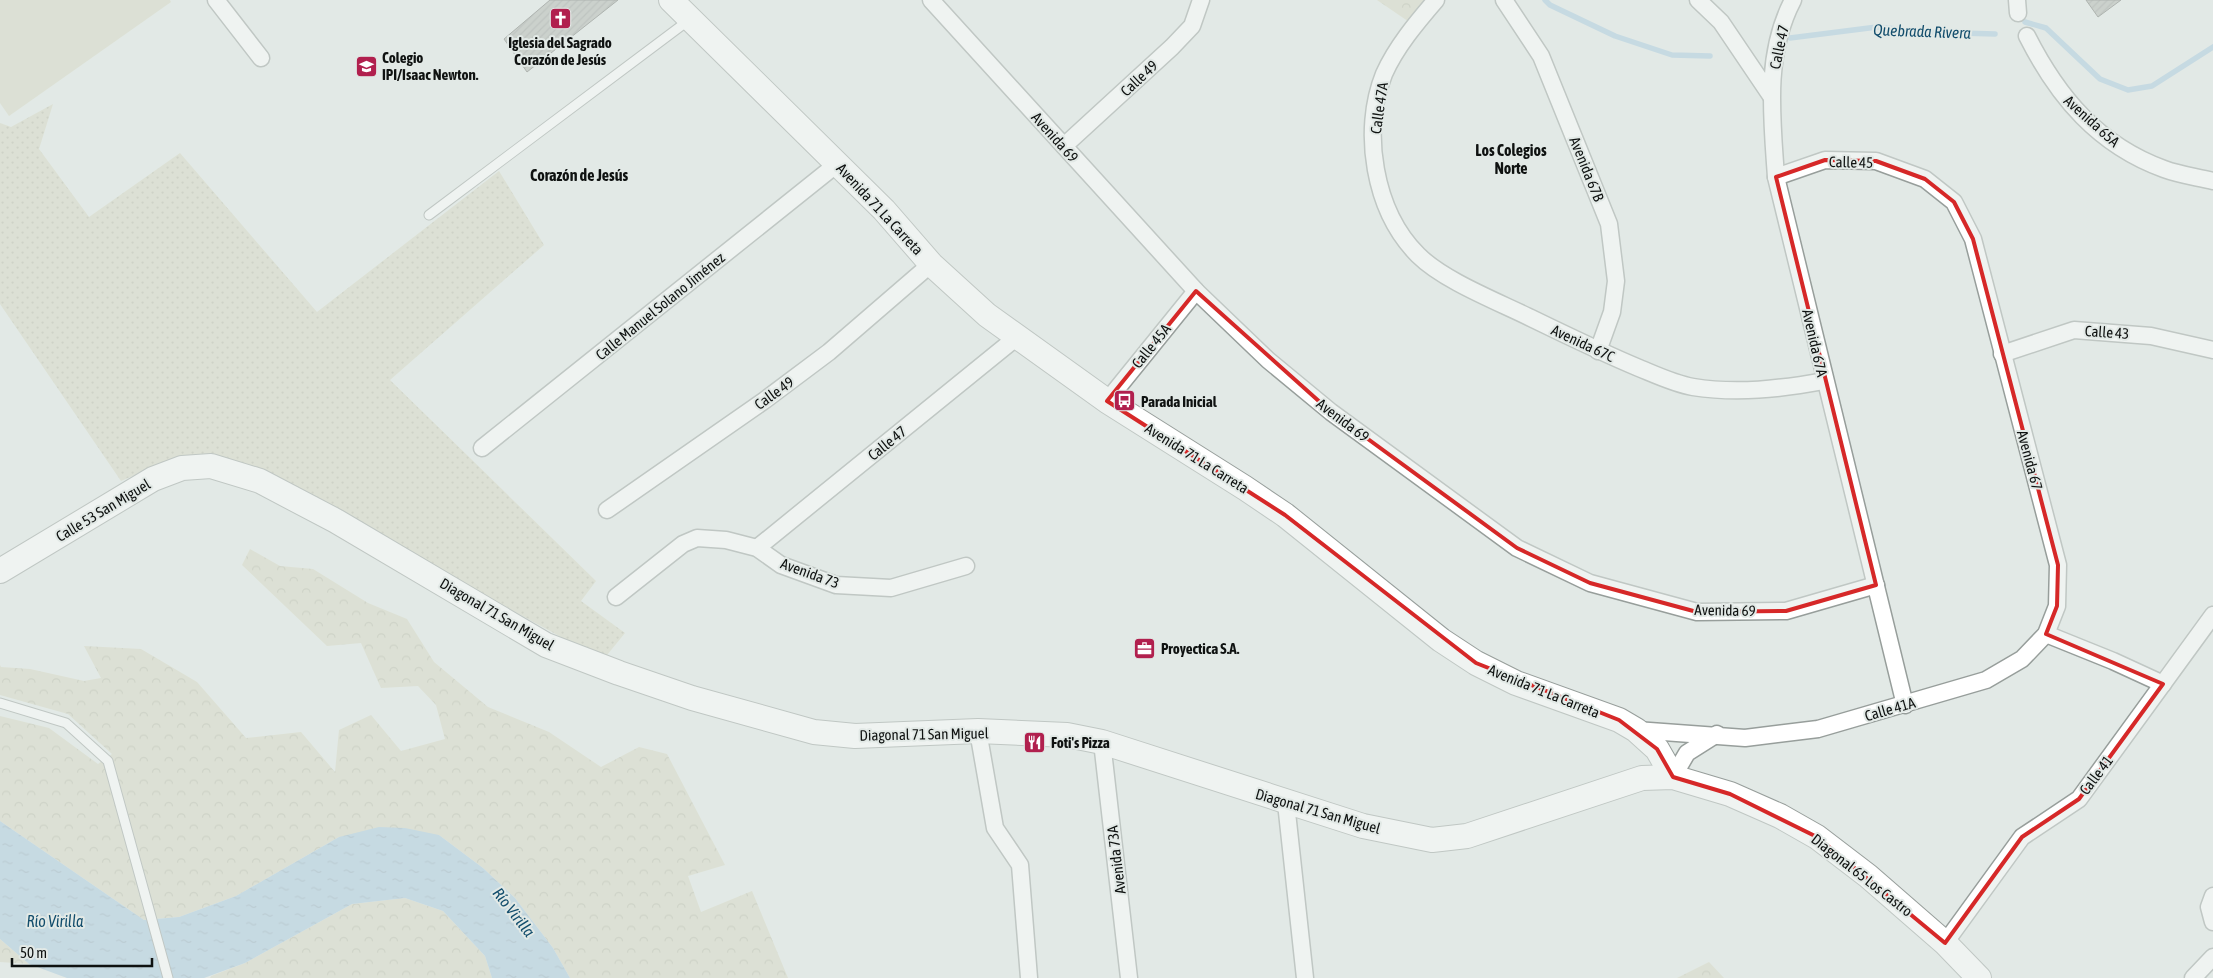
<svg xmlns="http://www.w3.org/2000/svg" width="2213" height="978" viewBox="0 0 2213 978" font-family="'Asap Condensed',sans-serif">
<defs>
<pattern id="grass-dots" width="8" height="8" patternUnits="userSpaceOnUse" patternTransform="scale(1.25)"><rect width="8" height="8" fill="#d6d6c0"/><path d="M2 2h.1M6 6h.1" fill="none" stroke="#b6b7a4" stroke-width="1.8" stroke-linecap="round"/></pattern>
<pattern id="forest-crowns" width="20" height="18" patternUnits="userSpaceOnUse" patternTransform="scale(1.25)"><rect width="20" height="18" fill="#d6d6c0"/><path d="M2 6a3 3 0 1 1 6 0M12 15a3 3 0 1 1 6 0" fill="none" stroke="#b6b7a4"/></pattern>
<pattern id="water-ripples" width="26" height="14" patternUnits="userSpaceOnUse" patternTransform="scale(1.25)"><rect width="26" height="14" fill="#a5c7de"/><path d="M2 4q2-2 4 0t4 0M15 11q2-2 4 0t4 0" fill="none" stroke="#8daabd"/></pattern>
<pattern id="building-hatch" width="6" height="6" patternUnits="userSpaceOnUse" patternTransform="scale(1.25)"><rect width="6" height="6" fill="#afb3ae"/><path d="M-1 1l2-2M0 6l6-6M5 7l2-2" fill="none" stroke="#959995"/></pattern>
</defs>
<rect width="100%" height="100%" fill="#e2e9e6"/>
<!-- grass -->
<path fill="url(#grass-dots)" d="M53,104L39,149L89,217L180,153L317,312L499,171L544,245L390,380L596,581L581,601L625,633L603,660L247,465L168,461L121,481L0,304V123L11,127Z"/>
<!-- forest -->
<g fill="url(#forest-crowns)">
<path d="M1377,0H1434L1415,26Z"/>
<path d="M250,549L280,566L313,569L368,603L407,619L434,662L488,707L549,732L601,767L639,747L667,754L725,865L688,876L701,912L752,891L788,978H570L553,948L515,898L483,868L439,835L339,837L236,896L179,917L144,920L0,821V716L49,728L98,764L112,754L68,714L0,695V665L1,667L30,669L84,681L101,678L84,646L141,649L197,682L246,738L301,732L335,772L339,730L371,715L401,751L445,739L436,705L418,686L381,688L361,643L327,646L242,565Z"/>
<path d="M405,898L443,911L485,956L492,978H210L211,976L245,963L352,904Z"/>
<path d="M0,939L29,964L0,962Z"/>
<path d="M1709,962L1724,978H1677Z"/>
</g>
<!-- pitch -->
<path fill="#d6d6c0" d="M0,0H170L171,2L9,116L0,103Z"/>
<!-- water -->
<path fill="url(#water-ripples)" d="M0,821L144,920L179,917L236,896L339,837L379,827L405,828L439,835L483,868L515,898L553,948L570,978H492L485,956L443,911L405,898L352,904L245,963L204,978H67L29,964L0,939Z"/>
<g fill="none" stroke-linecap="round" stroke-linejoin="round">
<!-- stream -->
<g stroke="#a5c7de" stroke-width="5.5">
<path d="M1545,0L1550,5L1615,36L1672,55L1710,56"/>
<path d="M2025,22L2046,28L2100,79L2128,90L2152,86L2213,47"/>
<path d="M1790,38L1877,27L1927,32L1995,34"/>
</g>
</g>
<!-- building -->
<g fill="url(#building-hatch)" stroke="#70736f">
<path d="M550,0H618L527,72L504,39Z"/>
<path d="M2086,0H2121L2098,17Z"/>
</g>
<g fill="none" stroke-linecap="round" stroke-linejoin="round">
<defs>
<g id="lane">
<path d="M429,215L689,20"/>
<path d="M0,703L66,723L108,761L168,978"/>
</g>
<g id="street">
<path d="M216,0L261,58"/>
<path d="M931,0L1196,291L1268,360L1331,412L1517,548L1590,583L1697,612L1786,611L1876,585"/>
<path d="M1436,0C1417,22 1396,47 1384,74C1361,131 1374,211 1418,255C1444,281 1499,302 1533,319C1568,336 1603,353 1639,368C1656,375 1675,384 1693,387C1737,394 1780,389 1824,381"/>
<path d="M1504,0L1541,56L1609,224L1616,281L1612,312L1598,351"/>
<path d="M1698,0L1721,22L1771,96"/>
<path d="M1793,0C1764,55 1772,118 1776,177L1905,705"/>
<path d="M2017,0L2018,13"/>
<path d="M2027,36C2058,97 2098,145 2164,169C2180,175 2197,177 2213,181"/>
<path d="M1064,146L1172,47L1192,26L1201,0"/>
<path d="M2002,354L2074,330L2151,336L2213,350"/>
<path d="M1107,401L1196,291"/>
<path d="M482,448L837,164"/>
<path d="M607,510L765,400L829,352L931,264"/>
<path d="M757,548L1017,337"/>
<path d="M616,597L683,544L697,538L726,540L757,548L781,565L836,585L891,588L966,566"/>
<path d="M2046,634L2113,661L2163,684"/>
<path d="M1636,730L1745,738L1818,729L1986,680L2022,659L2046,634L2057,606L2058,565L1973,239L1954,202L1925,179L1876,161L1825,160L1776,177"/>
<path d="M978,731L995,828L1020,865L1029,978"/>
<path d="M1102,742L1129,978"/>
<path d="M1673,777L1687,753L1717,734"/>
<path d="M1286,803L1305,978"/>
<path d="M2213,896L2209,907L2213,922"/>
<path d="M1945,943L2022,837L2079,799L2213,615"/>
<path d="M2193,978L2213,957"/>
</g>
<g id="secondary">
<path d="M671,0L884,210L931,264L987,315L1107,401L1245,488L1285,515L1441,640L1476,663L1516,683L1619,720L1636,730L1657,749L1673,777"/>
<path d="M0,571L153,479L182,468L211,466L260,481L336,521L546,645L619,673L692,698L814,732L855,736L978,731L1067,735L1102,742L1363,826L1432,840L1467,836L1642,778L1673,777L1730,794L1780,816L1817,837L1868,876L1945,943L1979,978"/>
</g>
</defs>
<!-- lane casing -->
<use href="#lane" stroke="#979e9b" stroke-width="11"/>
<!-- street casing -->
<use href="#street" stroke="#979e9b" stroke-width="19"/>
<!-- secondary casing -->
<use href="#secondary" stroke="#979e9b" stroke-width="26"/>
<!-- lane -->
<use href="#lane" stroke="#fff" stroke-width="9"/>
<!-- street -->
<use href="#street" stroke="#fff" stroke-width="16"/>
<!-- secondary -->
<use href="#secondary" stroke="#fff" stroke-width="24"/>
</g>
<!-- marked area -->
<path d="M0 0H2213V978H0ZM1825,160L1876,161L1925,179L1954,202L1973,239L2058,565L2057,606L2046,634L2163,684L2079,799L2022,837L1945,943L1817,837L1730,794L1673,777L1657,749L1619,720L1476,663L1285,515L1107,401L1196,291L1331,412L1517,548L1590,583L1697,612L1786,611L1876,585L1776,177Z" fill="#e2e9e6" fill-opacity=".55" fill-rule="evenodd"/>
<path fill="none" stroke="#d62828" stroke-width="4" stroke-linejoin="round" d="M1825,160L1876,161L1925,179L1954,202L1973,239L2058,565L2057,606L2046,634L2163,684L2079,799L2022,837L1945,943L1817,837L1730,794L1673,777L1657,749L1619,720L1476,663L1285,515L1107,401L1196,291L1331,412L1517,548L1590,583L1697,612L1786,611L1876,585L1776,177Z"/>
<!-- icons -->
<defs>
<symbol id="church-square" viewBox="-11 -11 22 22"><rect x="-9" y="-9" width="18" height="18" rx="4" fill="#b1204e" stroke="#e2e9e6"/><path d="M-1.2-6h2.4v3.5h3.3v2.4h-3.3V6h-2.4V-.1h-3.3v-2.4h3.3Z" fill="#fff"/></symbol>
<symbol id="school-square" viewBox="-11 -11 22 22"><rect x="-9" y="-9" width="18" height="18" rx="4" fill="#b1204e" stroke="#e2e9e6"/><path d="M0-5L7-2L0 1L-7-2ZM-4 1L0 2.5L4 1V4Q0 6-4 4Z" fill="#fff"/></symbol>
<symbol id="bus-square" viewBox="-11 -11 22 22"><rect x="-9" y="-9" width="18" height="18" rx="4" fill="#b1204e" stroke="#e2e9e6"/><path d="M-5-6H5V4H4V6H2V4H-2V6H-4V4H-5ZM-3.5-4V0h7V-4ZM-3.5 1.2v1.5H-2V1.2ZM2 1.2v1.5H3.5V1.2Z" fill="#fff"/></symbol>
<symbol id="office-square" viewBox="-11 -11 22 22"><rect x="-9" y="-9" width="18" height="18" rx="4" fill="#b1204e" stroke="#e2e9e6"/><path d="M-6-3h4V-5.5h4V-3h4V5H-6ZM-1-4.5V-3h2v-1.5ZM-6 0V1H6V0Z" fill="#fff"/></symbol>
<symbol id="restaurant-square" viewBox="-11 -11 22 22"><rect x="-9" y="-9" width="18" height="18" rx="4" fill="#b1204e" stroke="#e2e9e6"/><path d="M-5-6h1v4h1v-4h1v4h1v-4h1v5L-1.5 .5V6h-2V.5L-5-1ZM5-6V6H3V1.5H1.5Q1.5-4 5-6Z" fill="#fff"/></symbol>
</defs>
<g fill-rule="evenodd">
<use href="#church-square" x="548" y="6" width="25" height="25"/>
<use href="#school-square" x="354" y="54" width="25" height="25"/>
<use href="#bus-square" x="1112" y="388" width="25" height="25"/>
<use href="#office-square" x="1132" y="636" width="25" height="25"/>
<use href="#restaurant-square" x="1022" y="730" width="25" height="25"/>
</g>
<g text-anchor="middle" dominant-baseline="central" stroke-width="4" stroke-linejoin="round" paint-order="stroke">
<!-- poi labels -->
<g font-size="15" font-weight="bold" fill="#0f1211" stroke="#e2e9e6" text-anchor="start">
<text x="560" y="42" text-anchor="middle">Iglesia del Sagrado<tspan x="560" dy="17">Corazón de Jesús</tspan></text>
<text x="382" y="57">Colegio<tspan x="382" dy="17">IPI/Isaac Newton.</tspan></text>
<text x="1141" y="401">Parada Inicial</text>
<text x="1161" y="648">Proyectica S.A.</text>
<text x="1051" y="742">Foti's Pizza</text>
</g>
<!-- street labels -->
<g font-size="15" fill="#0f1211" stroke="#e2e9e6">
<text transform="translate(1779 47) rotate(-78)">Calle 47</text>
<text transform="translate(1139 78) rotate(-43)">Calle 49</text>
<text transform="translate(1379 108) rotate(-82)">Calle 47A</text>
<text transform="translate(2092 121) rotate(42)">Avenida 65A</text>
<text transform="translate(1055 137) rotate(48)">Avenida 69</text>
<text transform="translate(1851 162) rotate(1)">Calle 45</text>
<text transform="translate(1587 169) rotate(68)">Avenida 67B</text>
<text transform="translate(880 209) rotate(47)">Avenida 71 La Carreta</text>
<text transform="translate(660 306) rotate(-39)">Calle Manuel Solano Jiménez</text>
<text transform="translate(2107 332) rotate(4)">Calle 43</text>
<text transform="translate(1583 343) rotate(25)">Avenida 67C</text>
<text transform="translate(1815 343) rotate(77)">Avenida 67A</text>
<text transform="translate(1151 346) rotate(-51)">Calle 45A</text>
<text transform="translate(774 393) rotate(-36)">Calle 49</text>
<text transform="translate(1343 420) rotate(37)">Avenida 69</text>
<text transform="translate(887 443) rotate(-39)">Calle 47</text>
<text transform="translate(1197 458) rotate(32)">Avenida 71 La Carreta</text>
<text transform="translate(2030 460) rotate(75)">Avenida 67</text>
<text transform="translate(103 510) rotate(-31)">Calle 53 San Miguel</text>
<text transform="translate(810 573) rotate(20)">Avenida 73</text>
<text transform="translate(1725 610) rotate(1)">Avenida 69</text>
<text transform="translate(497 614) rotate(30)">Diagonal 71 San Miguel</text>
<text transform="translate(1544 691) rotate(22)">Avenida 71 La Carreta</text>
<text transform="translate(1890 709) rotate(-16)">Calle 41A</text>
<text transform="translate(924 734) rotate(-1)">Diagonal 71 San Miguel</text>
<text transform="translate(2096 775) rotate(-53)">Calle 41</text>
<text transform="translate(1318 811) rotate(16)">Diagonal 71 San Miguel</text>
<text transform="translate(1116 860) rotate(-97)">Avenida 73A</text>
<text transform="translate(1862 875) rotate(38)">Diagonal 65 Los Castro</text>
</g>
<!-- water labels -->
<g font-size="16" font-style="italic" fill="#124d6c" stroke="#e2e9e6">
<text transform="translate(1922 31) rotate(2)">Quebrada Rivera</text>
<text transform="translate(514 912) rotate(52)">Río Virilla</text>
<text x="55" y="921">Río Virilla</text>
</g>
<!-- neighbourhood labels -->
<g font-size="16" font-weight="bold" fill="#0f1211" stroke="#e2e9e6">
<text x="1511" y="150">Los Colegios<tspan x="1511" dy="18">Norte</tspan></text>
<text x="579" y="175">Corazón de Jesús</text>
</g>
</g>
<!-- scale -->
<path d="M12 958v8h140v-8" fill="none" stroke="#0f1211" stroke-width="2.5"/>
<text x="20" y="958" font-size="15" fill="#0f1211" stroke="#e2e9e6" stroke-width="4" paint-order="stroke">50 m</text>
</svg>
